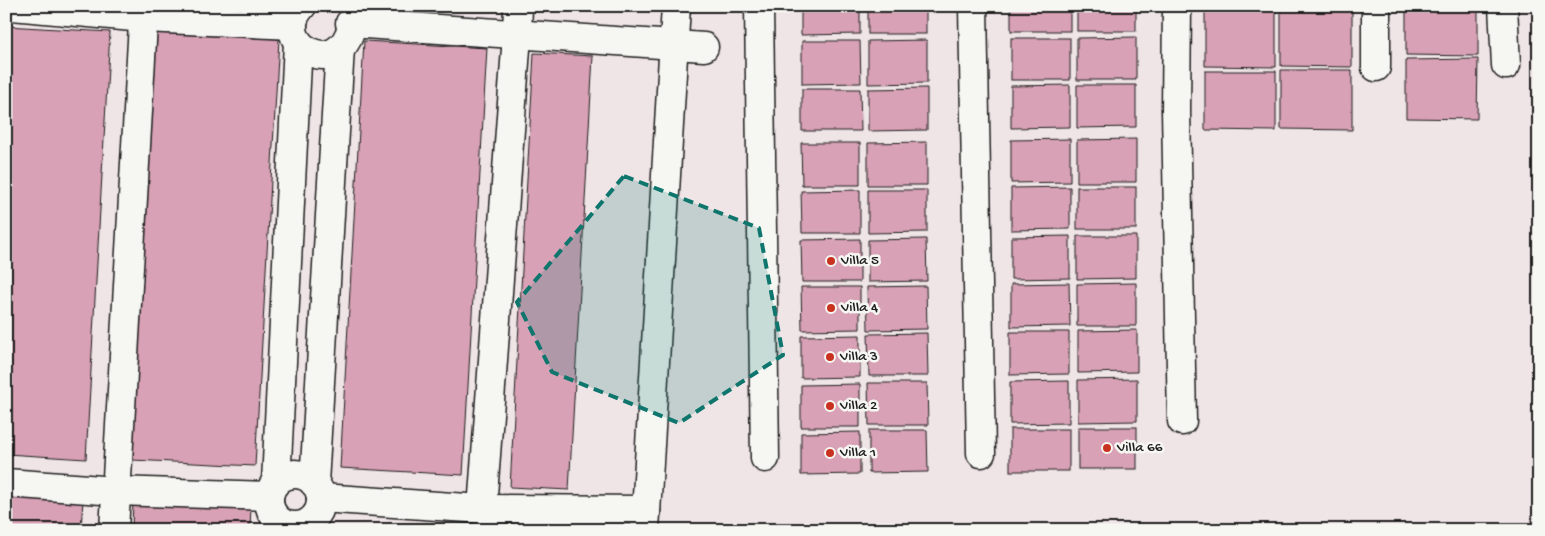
<svg xmlns="http://www.w3.org/2000/svg" width="1545" height="536" viewBox="0 0 1545 536" font-family="'Gochi Hand',sans-serif">
<rect width="100%" height="100%" fill="#f0e5e6"/>
<filter id="ink" filterUnits="userSpaceOnUse"><feTurbulence type="fractalNoise" baseFrequency=".02" numOctaves="2"/><feDisplacementMap in="SourceGraphic" scale="10" xChannelSelector="R" yChannelSelector="G"/><feConvolveMatrix kernelMatrix="1 2 1 2 8 2 1 2 1" color-interpolation-filters="sRGB"/></filter>
<g filter="url(#ink)">
<!-- building -->
<g fill="#d8a1b6" stroke="#1c1c1c">
<path d="M534,6H590V11L534,8Z"/>
<path d="M801,6H860V34L801,35Z"/>
<rect x="868" y="6" width="58" height="28"/>
<rect x="1011" y="6" width="59" height="25"/>
<rect x="1077" y="6" width="59" height="25"/>
<path d="M1406,6H1478V56L1406,55Z"/>
<path d="M1205,7H1276V67L1205,66Z"/>
<path d="M1281,7H1352V67L1281,66Z"/>
<path d="M6,26L110,32L86,459L6,454Z"/>
<path d="M156,33L279,39L255,466L132,460Z"/>
<path d="M1136,37V80H1077V38Z"/>
<rect x="1011" y="38" width="59" height="42"/>
<path d="M927,40V83L868,84V41Z"/>
<path d="M364,41L487,48L463,475L340,468Z"/>
<path d="M802,41H860L861,83L802,84Z"/>
<path d="M534,53L593,56L569,490L510,487Z"/>
<path d="M1478,59L1477,119L1406,118V60Z"/>
<path d="M1281,70H1352V130L1281,129Z"/>
<path d="M1205,71H1276V131L1205,130Z"/>
<path d="M1070,85V127L1011,128V86Z"/>
<path d="M1077,85H1136V127L1077,128Z"/>
<path d="M927,88V130L868,131V89Z"/>
<path d="M802,89H860L861,131H802Z"/>
<path d="M1070,139V182L1011,183V140Z"/>
<path d="M1136,139V182H1077V140Z"/>
<path d="M927,142V185H868V143Z"/>
<path d="M801,143H860V185H802Z"/>
<path d="M1070,187V229L1011,230V188Z"/>
<rect x="1077" y="187" width="59" height="42"/>
<path d="M860,190V233H802L801,191Z"/>
<path d="M868,190H927V232L868,233Z"/>
<path d="M1070,236V278L1011,279V237Z"/>
<path d="M1077,236H1136V278L1077,279Z"/>
<path d="M860,239V282H802L801,240Z"/>
<path d="M926,239L927,281L868,282V240Z"/>
<path d="M1069,283L1070,326L1011,327V284Z"/>
<path d="M1136,283V326H1077V284Z"/>
<path d="M926,286L927,329L868,330L867,287Z"/>
<path d="M801,287H860V329L802,330Z"/>
<path d="M1137,330V372L1078,373V331Z"/>
<path d="M1010,332H1069V374L1010,375Z"/>
<path d="M927,333L928,376H869L868,334Z"/>
<path d="M860,335V377L801,378V336Z"/>
<path d="M1137,379V421L1078,422V380Z"/>
<path d="M1069,381V423L1010,424V382Z"/>
<path d="M868,383H927L928,425H869Z"/>
<path d="M860,384V427H801V385Z"/>
<rect x="1078" y="427" width="59" height="42"/>
<rect x="1010" y="429" width="59" height="42"/>
<path d="M869,430H927L928,472L869,473Z"/>
<path d="M860,432V474L801,475V433Z"/>
<path d="M6,497L83,500L81,530H6Z"/>
<path d="M133,500L251,505L250,530H132Z"/>
</g>
<g fill="none" stroke-linecap="round" stroke-linejoin="round">
<defs>
<g id="minor">
<path d="M12,6L144,18L293,25"/>
<path d="M302,6C270,39 330,80 349,35"/>
<path d="M759,6L765,458"/>
<path d="M973,6L981,453"/>
<path d="M1177,6L1176,110L1182,421"/>
<path d="M1376,6V67"/>
<path d="M1503,6L1506,65"/>
<path d="M350,23L704,47"/>
<circle cx="295" cy="500" r="26"/>
<path d="M276,482L298,43"/>
<path d="M6,483L116,491L269,496"/>
<path d="M314,483L340,48"/>
<path d="M321,498L482,509L517,35L518,6"/>
<path d="M482,509L646,510"/>
<path d="M114,530L144,6"/>
<path d="M645,530L676,6"/>
</g>
</defs>
<!-- minor casing -->
<use href="#minor" stroke="#1c1c1c" stroke-width="31"/>
<!-- minor -->
<use href="#minor" stroke="#f6f6f2" stroke-width="28"/>
</g>
</g>
<!-- marked area -->
<path fill="#0f766e" fill-opacity="0.2" stroke="#0f766e" stroke-width="4" stroke-dasharray="10 6" stroke-linejoin="round" d="M624,176L759,228L783,355L679,423L552,372L517,302Z"/>
<!-- markers -->
<g fill="#c8321e" stroke="#f6f6f2" stroke-width="2">
<circle cx="831" cy="261" r="5"/>
<circle cx="831" cy="308" r="5"/>
<circle cx="830" cy="357" r="5"/>
<circle cx="830" cy="406" r="5"/>
<circle cx="1107" cy="448" r="5"/>
<circle cx="830" cy="453" r="5"/>
</g>
<g text-anchor="middle" dominant-baseline="central" stroke-width="5" stroke-linejoin="round" paint-order="stroke">
<!-- poi labels -->
<g font-size="15" fill="#1c1c1c" stroke="#f6f6f2" text-anchor="start">
<text x="841" y="261">Villa 5</text>
<text x="841" y="308">Villa 4</text>
<text x="840" y="357">Villa 3</text>
<text x="840" y="406">Villa 2</text>
<text x="1117" y="448">Villa 66</text>
<text x="840" y="453">Villa 1</text>
</g>
</g>
<!-- margin -->
<rect width="1545" height="536" fill="none" stroke="#f6f6f2" stroke-width="25"/>
<rect x="12" y="12" width="1520" height="511" fill="none" stroke="#1c1c1c" stroke-width="2" filter="url(#ink)"/>
</svg>
